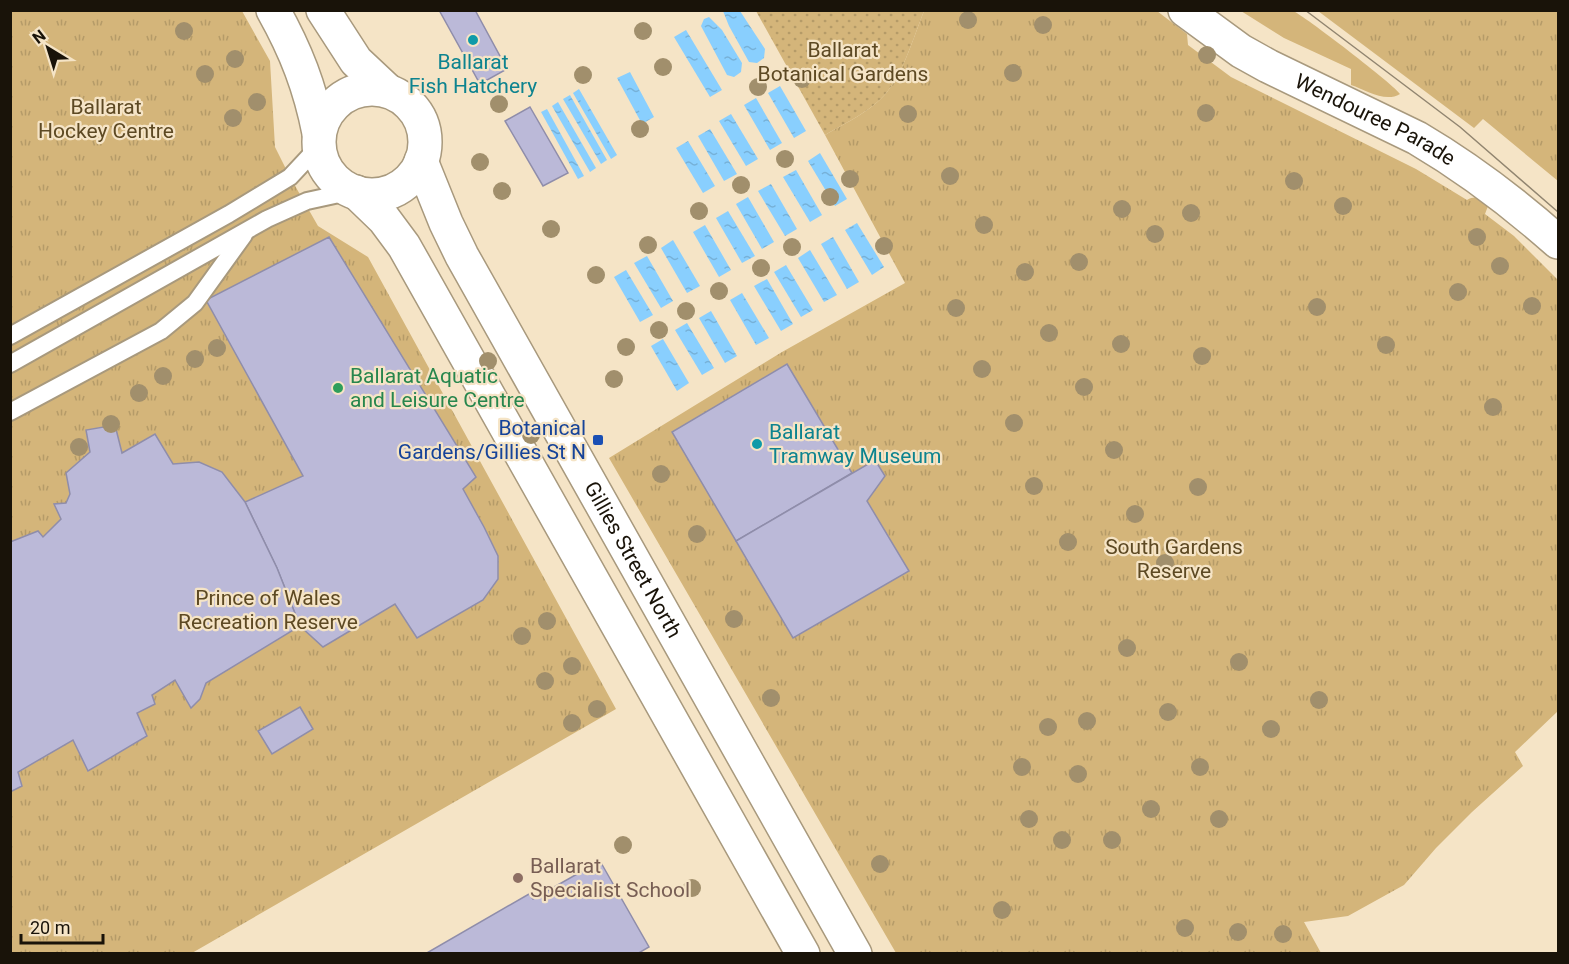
<svg xmlns="http://www.w3.org/2000/svg" width="1569" height="964" viewBox="0 0 1569 964" font-family="Roboto,sans-serif">
<defs>
<pattern id="park-tufts" width="24" height="20" patternUnits="userSpaceOnUse" patternTransform="scale(1.5)"><rect width="24" height="20" fill="#d4b57a"/><path d="M3 7l-1-3M5 7V3M7 7l1-3M15 17l-1-3M17 17v-4M19 17l1-3" fill="none" stroke="#b59b68"/></pattern>
<pattern id="garden-dots" width="8" height="8" patternUnits="userSpaceOnUse" patternTransform="scale(1.5)"><rect width="8" height="8" fill="#d4b57a"/><path d="M2 2h.1M6 6h.1" fill="none" stroke="#b59b68" stroke-width="1.8" stroke-linecap="round"/></pattern>
<pattern id="water-ripples" width="26" height="14" patternUnits="userSpaceOnUse" patternTransform="scale(1.5)"><rect width="26" height="14" fill="#89cffe"/><path d="M2 4q2-2 4 0t4 0M15 11q2-2 4 0t4 0" fill="none" stroke="#76b1d8"/></pattern>
</defs>
<rect width="100%" height="100%" fill="#f5e4c6"/>
<!-- grass -->
<path fill="#d4b57a" d="M1241,11C1252,10 1284,8 1293,11C1302,14 1397,87 1400,94C1385,103 1366,90 1351,85V69L1284,38Z"/>
<!-- park -->
<g fill="url(#park-tufts)">
<path d="M10,11H242L270,61L275,147L290,177L318,226L368,257L616,709L192,953H11Z"/>
<path d="M924,11H1157L1187,34L1188,45L1231,77L1416,169L1467,200C1476,195 1481,198 1488,206L1485,214L1514,236L1558,280V711L1515,752L1523,766L1472,812L1436,848L1404,885L1348,916L1304,922L1321,953H896L609,458L782,352L905,283L825,135C845,123 872,111 887,92C904,71 914,36 924,11Z"/>
<path d="M1318,11H1558V181L1483,119L1474,128Z"/>
</g>
<!-- garden -->
<path fill="url(#garden-dots)" d="M756,11H924C914,36 904,71 887,92C872,111 845,123 825,135Z"/>
<!-- water -->
<g fill="url(#water-ripples)">
<path d="M723,11H740L765,49L764,58L757,63L749,62L729,26Z"/>
<path d="M709,17L722,30L742,63L741,72L734,77L727,75L701,26L704,19Z"/>
<path d="M686,30L722,90L710,97L674,37Z"/>
<path d="M630,72L654,117L642,124L617,78Z"/>
<path d="M780,86L806,131L794,138L768,93Z"/>
<path d="M579,89L617,155L611,159L573,93Z"/>
<path d="M570,95L607,160L601,164L563,99Z"/>
<path d="M756,98L782,143L770,150L744,105Z"/>
<path d="M558,102L596,168L590,172L552,106Z"/>
<path d="M547,109L584,176L578,179L541,112Z"/>
<path d="M731,114L758,159L746,166L719,121Z"/>
<path d="M710,129L737,174L724,181L698,136Z"/>
<path d="M688,141L715,186L703,193L676,148Z"/>
<path d="M820,153L847,199L835,206L808,161Z"/>
<path d="M796,170L822,215L810,222L783,177Z"/>
<path d="M771,184L797,229L785,236L758,191Z"/>
<path d="M748,197L774,242L762,249L736,204Z"/>
<path d="M728,211L755,256L742,263L716,218Z"/>
<path d="M857,223L884,267L872,275L845,230Z"/>
<path d="M705,225L731,270L719,277L693,232Z"/>
<path d="M833,237L859,282L847,289L821,244Z"/>
<path d="M673,240L700,286L687,293L661,248Z"/>
<path d="M810,250L837,295L824,302L798,258Z"/>
<path d="M647,256L673,301L661,308L634,263Z"/>
<path d="M786,265L813,310L801,317L774,272Z"/>
<path d="M626,270L653,315L640,322L614,277Z"/>
<path d="M767,279L793,324L781,331L754,286Z"/>
<path d="M742,293L769,338L756,345L730,300Z"/>
<path d="M711,311L737,356L725,363L699,318Z"/>
<path d="M687,323L714,368L702,375L675,330Z"/>
<path d="M663,339L689,383L677,391L651,346Z"/>
</g>
<!-- building -->
<g fill="#bbb9d8" stroke="#8f8daa" stroke-width="1.5">
<path d="M439,10H475L507,69L480,84Z"/>
<path d="M530,107L568,173L543,186L505,121Z"/>
<path d="M329,237L476,477L463,489L484,527L498,556V579L483,600L417,638L395,604L323,647L300,626L277,568L245,502L303,476L206,300Z"/>
<path d="M787,364L852,473L736,541L672,432Z"/>
<path d="M115,425L122,453L155,434L173,464L199,462L222,472L245,502L277,568L300,626L206,683L200,699L191,708L175,680L152,695L155,704L137,713L147,736L88,771L73,740L18,772L22,786L10,792V542L38,531L43,537L61,519L54,504L66,503L70,494L66,473L90,452L86,430Z"/>
<path d="M875,460L885,476L867,501L909,571L793,638L736,541Z"/>
<path d="M300,707L313,729L272,754L258,731Z"/>
<path d="M600,861L649,947L637,954H425L529,894L533,899Z"/>
</g>
<g fill="none" stroke-linecap="round" stroke-linejoin="round">
<defs>
<g id="service">
<path d="M10,336L229,214L290,177L319,146"/>
<path d="M10,364L267,219L307,201L353,191"/>
<path d="M10,412L161,331L195,303L244,235"/>
</g>
<g id="tertiary">
<path id="s1" d="M1185,10L1241,51L1268,66L1417,138C1468,168 1514,203 1558,242"/>
</g>
<g id="secondary">
<path d="M273,10C296,51 310,87 319,133"/>
<path d="M323,10L356,61L388,91"/>
<circle cx="372" cy="142" r="53"/>
<path id="s2" d="M421,161L446,223L462,256L855,954"/>
<path d="M356,192L384,219L404,246L803,954"/>
</g>
</defs>
<!-- service casing -->
<use href="#service" stroke="#a8997d" stroke-width="20"/>
<!-- tertiary casing -->
<use href="#tertiary" stroke="#a8997d" stroke-width="36"/>
<!-- secondary casing -->
<use href="#secondary" stroke="#a8997d" stroke-width="36"/>
<!-- service -->
<use href="#service" stroke="#fff" stroke-width="16"/>
<!-- tertiary -->
<use href="#tertiary" stroke="#fff" stroke-width="33"/>
<!-- secondary -->
<use href="#secondary" stroke="#fff" stroke-width="33"/>
<!-- tram -->
<path stroke="#918570" stroke-width="1.5" d="M1305,10L1460,127L1558,212"/>
</g>
<!-- trees -->
<g fill="#a18f6c">
<circle cx="968" cy="20" r="9"/>
<circle cx="1043" cy="25" r="9"/>
<circle cx="184" cy="31" r="9"/>
<circle cx="643" cy="31" r="9"/>
<circle cx="1207" cy="55" r="9"/>
<circle cx="235" cy="59" r="9"/>
<circle cx="663" cy="67" r="9"/>
<circle cx="1013" cy="73" r="9"/>
<circle cx="205" cy="74" r="9"/>
<circle cx="583" cy="75" r="9"/>
<circle cx="802" cy="79" r="9"/>
<circle cx="758" cy="87" r="9"/>
<circle cx="257" cy="102" r="9"/>
<circle cx="499" cy="104" r="9"/>
<circle cx="1206" cy="113" r="9"/>
<circle cx="908" cy="114" r="9"/>
<circle cx="233" cy="118" r="9"/>
<circle cx="640" cy="129" r="9"/>
<circle cx="785" cy="159" r="9"/>
<circle cx="480" cy="162" r="9"/>
<circle cx="950" cy="176" r="9"/>
<circle cx="850" cy="179" r="9"/>
<circle cx="1294" cy="181" r="9"/>
<circle cx="741" cy="185" r="9"/>
<circle cx="502" cy="191" r="9"/>
<circle cx="830" cy="197" r="9"/>
<circle cx="1343" cy="206" r="9"/>
<circle cx="1122" cy="209" r="9"/>
<circle cx="699" cy="211" r="9"/>
<circle cx="1191" cy="213" r="9"/>
<circle cx="984" cy="225" r="9"/>
<circle cx="551" cy="229" r="9"/>
<circle cx="1155" cy="234" r="9"/>
<circle cx="1477" cy="237" r="9"/>
<circle cx="648" cy="245" r="9"/>
<circle cx="884" cy="246" r="9"/>
<circle cx="792" cy="247" r="9"/>
<circle cx="1079" cy="262" r="9"/>
<circle cx="1500" cy="266" r="9"/>
<circle cx="761" cy="268" r="9"/>
<circle cx="1025" cy="272" r="9"/>
<circle cx="596" cy="275" r="9"/>
<circle cx="719" cy="291" r="9"/>
<circle cx="1458" cy="292" r="9"/>
<circle cx="1532" cy="306" r="9"/>
<circle cx="1317" cy="307" r="9"/>
<circle cx="956" cy="308" r="9"/>
<circle cx="686" cy="311" r="9"/>
<circle cx="659" cy="330" r="9"/>
<circle cx="1049" cy="333" r="9"/>
<circle cx="1121" cy="344" r="9"/>
<circle cx="1386" cy="345" r="9"/>
<circle cx="626" cy="347" r="9"/>
<circle cx="217" cy="348" r="9"/>
<circle cx="1202" cy="356" r="9"/>
<circle cx="195" cy="359" r="9"/>
<circle cx="488" cy="361" r="9"/>
<circle cx="982" cy="369" r="9"/>
<circle cx="163" cy="376" r="9"/>
<circle cx="614" cy="379" r="9"/>
<circle cx="1084" cy="387" r="9"/>
<circle cx="139" cy="393" r="9"/>
<circle cx="1493" cy="407" r="9"/>
<circle cx="1014" cy="423" r="9"/>
<circle cx="111" cy="424" r="9"/>
<circle cx="531" cy="435" r="9"/>
<circle cx="79" cy="447" r="9"/>
<circle cx="1114" cy="450" r="9"/>
<circle cx="661" cy="474" r="9"/>
<circle cx="1034" cy="486" r="9"/>
<circle cx="1198" cy="487" r="9"/>
<circle cx="1135" cy="514" r="9"/>
<circle cx="697" cy="534" r="9"/>
<circle cx="1068" cy="542" r="9"/>
<circle cx="1165" cy="563" r="9"/>
<circle cx="734" cy="619" r="9"/>
<circle cx="547" cy="621" r="9"/>
<circle cx="522" cy="636" r="9"/>
<circle cx="1127" cy="648" r="9"/>
<circle cx="1239" cy="662" r="9"/>
<circle cx="572" cy="666" r="9"/>
<circle cx="545" cy="681" r="9"/>
<circle cx="771" cy="698" r="9"/>
<circle cx="1319" cy="700" r="9"/>
<circle cx="597" cy="709" r="9"/>
<circle cx="1168" cy="712" r="9"/>
<circle cx="1087" cy="721" r="9"/>
<circle cx="572" cy="723" r="9"/>
<circle cx="1048" cy="727" r="9"/>
<circle cx="1271" cy="729" r="9"/>
<circle cx="1022" cy="767" r="9"/>
<circle cx="1200" cy="767" r="9"/>
<circle cx="1078" cy="774" r="9"/>
<circle cx="1151" cy="809" r="9"/>
<circle cx="1029" cy="819" r="9"/>
<circle cx="1219" cy="819" r="9"/>
<circle cx="1062" cy="840" r="9"/>
<circle cx="1112" cy="840" r="9"/>
<circle cx="623" cy="845" r="9"/>
<circle cx="880" cy="864" r="9"/>
<circle cx="692" cy="888" r="9"/>
<circle cx="1002" cy="910" r="9"/>
<circle cx="1185" cy="928" r="9"/>
<circle cx="1238" cy="932" r="9"/>
<circle cx="1283" cy="934" r="9"/>
</g>
<!-- markers -->
<g fill="#0f9aa8" stroke="#f5e4c6" stroke-width="2">
<circle cx="473" cy="40" r="6"/>
<circle cx="757" cy="444" r="6"/>
</g>
<circle fill="#2e9e5b" stroke="#f5e4c6" stroke-width="2" cx="338" cy="388" r="6"/>
<rect fill="#1a4fb4" stroke="#f5e4c6" stroke-width="2" x="592" y="434" width="12" height="12" rx="3"/>
<circle fill="#8d6e63" stroke="#f5e4c6" stroke-width="2" cx="518" cy="878" r="6"/>
<g text-anchor="middle" dominant-baseline="central" stroke-width="4.5" stroke-linejoin="round" paint-order="stroke">
<!-- park labels -->
<g font-size="21" fill="#5d4923" stroke="#f5e4c6">
<text x="843" y="50">Ballarat<tspan x="843" dy="24">Botanical Gardens</tspan></text>
<text x="106" y="107">Ballarat<tspan x="106" dy="24">Hockey Centre</tspan></text>
<text x="1174" y="547">South Gardens<tspan x="1174" dy="24">Reserve</tspan></text>
<text x="268" y="598">Prince of Wales<tspan x="268" dy="24">Recreation Reserve</tspan></text>
</g>
<!-- culture labels -->
<g font-size="21" fill="#0d838f" stroke="#f5e4c6">
<text x="473" y="62">Ballarat<tspan x="473" dy="24">Fish Hatchery</tspan></text>
<text x="769" y="432" text-anchor="start">Ballarat<tspan x="769" dy="24">Tramway Museum</tspan></text>
</g>
<!-- street labels -->
<g font-size="21" fill="#191309" stroke="#f5e4c6">
<text stroke="none"><textPath href="#s1" startOffset="220">Wendouree Parade</textPath></text>
<text stroke="none"><textPath href="#s2" startOffset="452">Gillies Street North</textPath></text>
</g>
<!-- leisure labels -->
<g font-size="21" fill="#27864d" stroke="#f5e4c6" text-anchor="start">
<text x="350" y="376">Ballarat Aquatic<tspan x="350" dy="24">and Leisure Centre</tspan></text>
</g>
<!-- transit labels -->
<g font-size="21" fill="#164399" stroke="#f5e4c6" text-anchor="end">
<text x="586" y="428">Botanical<tspan x="586" dy="24">Gardens/Gillies St N</tspan></text>
</g>
<!-- education labels -->
<g font-size="21" fill="#785e54" stroke="#f5e4c6" text-anchor="start">
<text x="530" y="866">Ballarat<tspan x="530" dy="24">Specialist School</tspan></text>
</g>
</g>
<!-- border -->
<rect width="1569" height="964" fill="none" stroke="#191309" stroke-width="24"/>
<!-- north arrow -->
<g transform="translate(48 48) rotate(322)" stroke="#f5e4c6" stroke-width="4.5" paint-order="stroke">
<path d="M0-4.5L10 22L0 15L-10 22Z" fill="#191309"/>
<text y="-9" font-size="16" font-weight="bold" text-anchor="middle" fill="#191309">N</text>
</g>
<!-- scale -->
<path d="M21 934v9h82v-9" fill="none" stroke="#191309" stroke-width="3"/>
<text x="30" y="934" font-size="18" fill="#191309" stroke="#f5e4c6" stroke-width="4.5" paint-order="stroke">20 m</text>
</svg>
